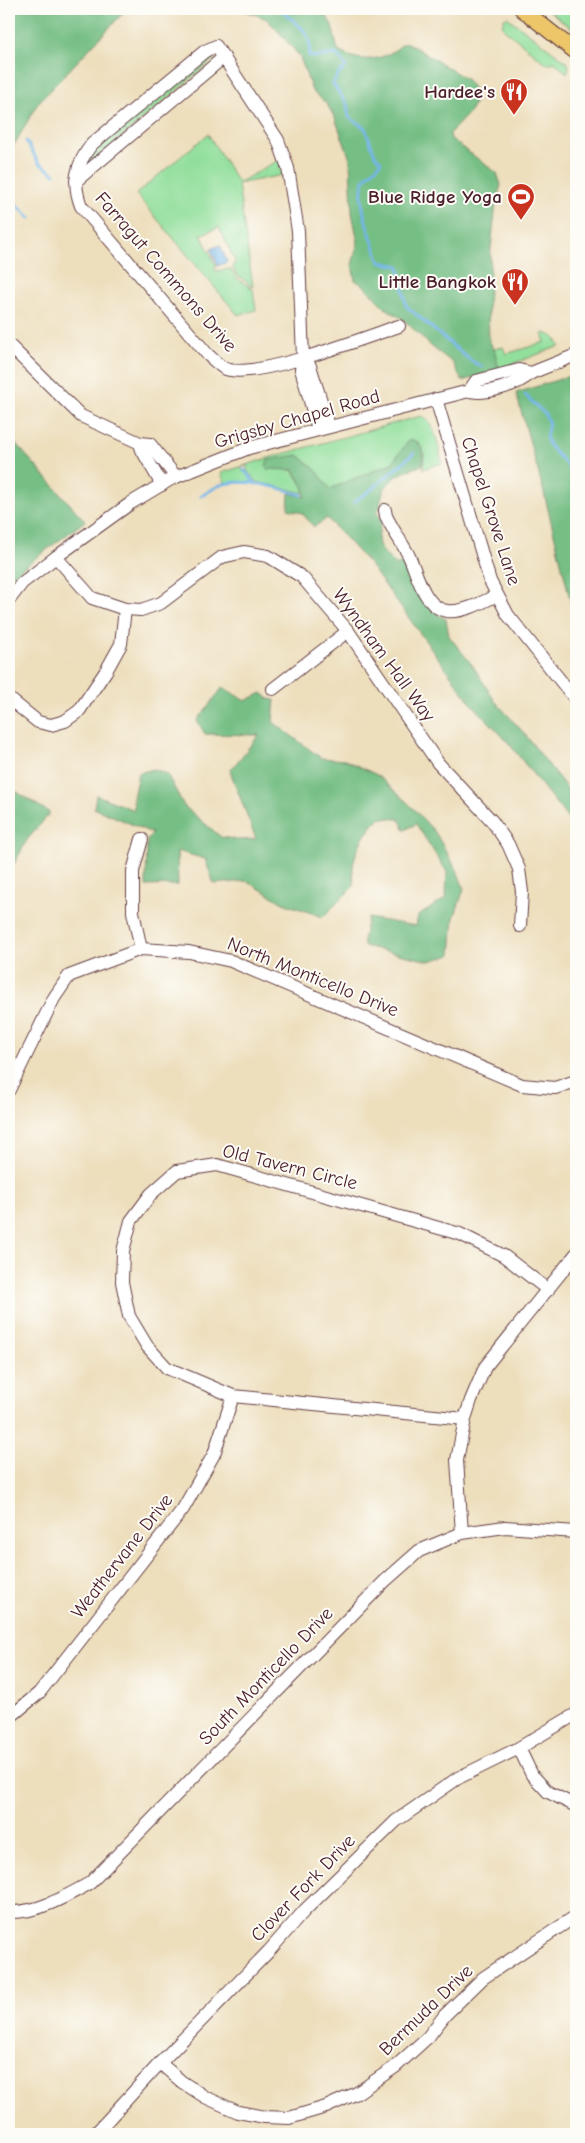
<svg xmlns="http://www.w3.org/2000/svg" width="585" height="2143" viewBox="0 0 585 2143" font-family="'Comic Neue',sans-serif">
<rect width="100%" height="100%" fill="#fdfcf7"/>
<filter id="ink" filterUnits="userSpaceOnUse"><feTurbulence type="fractalNoise" baseFrequency=".02" numOctaves="2"/><feDisplacementMap in="SourceGraphic" scale="10" xChannelSelector="R" yChannelSelector="G"/><feConvolveMatrix kernelMatrix="1 2 1 2 8 2 1 2 1" color-interpolation-filters="sRGB"/></filter>
<filter id="wash" filterUnits="userSpaceOnUse"><feTurbulence type="fractalNoise" baseFrequency=".0096" numOctaves="4" result="noise"/><feDisplacementMap in="SourceGraphic" scale="20" xChannelSelector="R" yChannelSelector="G"/><feGaussianBlur stdDeviation="1.12" result="paint"/><feColorMatrix in="noise" values="0 0 0 0 0 0 0 0 0 0 0 0 0 0 0 0 0 1.4 0 .05"/><feComposite in="paint" operator="in"/></filter>
<g filter="url(#wash)">
<rect width="100%" height="100%" fill="#eddebc"/>
<!-- green -->
<g fill="#92df9c" stroke="#6e7f64">
<path d="M547,9H567L576,16V32Z"/>
<path d="M507,17L567,62L569,66L567,73L554,62L547,64L544,62L504,29L502,24L504,20L503,19Z"/>
<path d="M208,54H213L215,58L82,170L87,155Z"/>
<path d="M208,134L237,181L240,182L279,160L283,175L238,184L253,287L236,274L233,268L235,261L219,227L201,235L217,267L214,269L216,271L230,269L239,280L253,289L256,310L238,315L136,194Z"/>
<path d="M545,333L554,337L560,346L499,369L494,349L503,347L506,354L545,342L542,334Z"/>
<path d="M421,416C435,420 439,450 442,463L423,469L424,454L421,447L400,453L392,463L330,489L317,471L298,455L267,469L293,470L304,488V493L257,482L247,471V465L241,468L242,470L254,482L225,483L221,473L275,456Z"/>
</g>
<!-- forest -->
<g fill="#75be84" stroke="#606e58">
<path d="M9,9H127L38,103L9,154Z"/>
<path d="M241,9H322L332,25L338,51C356,61 377,63 395,50C400,47 401,43 408,43L466,79L474,89V104L469,113L450,133L451,139L497,173L501,185L496,203L491,248L488,308L489,340L495,352L499,370L462,381L453,363L432,347L403,319L385,308L364,286L355,280L352,265L358,242L352,213L350,159L335,118L326,103L312,91L300,57L286,40L267,19Z"/>
<path d="M576,374V605L571,603L543,489L516,393Z"/>
<path d="M9,436L85,521L9,578Z"/>
<path d="M409,440H414C424,446 424,455 422,465C399,474 381,480 380,508L376,511L382,521C374,546 379,548 397,566L404,561C416,583 423,608 446,619L449,636L473,666L495,701L524,733L576,800V829L507,741L471,703L370,565L327,518L314,527L302,513L288,509L289,493L305,497L304,488L294,470L267,469L266,466L268,460L298,455L317,471L330,489L392,463Z"/>
<path d="M223,687L245,701L262,693L269,699L275,700L273,722L321,758L345,760L377,775L409,804L435,832L457,870L464,889L454,918L451,955L429,961L364,946L363,940L368,918L416,926L418,916L446,898L447,872L416,824L405,830L399,819L380,818C366,831 356,847 353,866C352,873 355,879 354,886L323,917L283,903L247,881L214,884L205,859L177,851L178,885L146,886L147,841L152,833L94,808L96,795L134,810L133,798L138,773L154,769L167,774L184,806L221,837L240,840L256,839L230,771L259,735L205,734L197,721Z"/>
<path d="M9,787L50,813L27,840L9,873Z"/>
</g>
<!-- water -->
<path fill="#73b6e8" stroke="#5e6a8a" d="M220,245L227,262L218,266L211,249Z"/>
<g fill="none" stroke-linecap="round" stroke-linejoin="round">
<!-- stream -->
<g stroke="#73b6e8" stroke-width="3">
<path d="M280,9C295,24 314,30 309,56C322,60 326,53 336,54L346,66L337,76L333,84L347,104L349,117L365,128L375,155L381,162C376,169 369,173 365,179C354,199 373,242 380,262L399,266L406,306L470,360L482,367"/>
<path d="M26,141L39,163L55,174"/>
<path d="M9,200L16,204L30,218"/>
<path d="M525,395L545,414L549,424L546,436L549,445L576,476"/>
<path d="M244,470L256,484"/>
<path d="M201,496C207,493 212,489 218,486C241,476 280,488 302,495"/>
<path d="M354,502L372,489L414,453"/>
</g>
</g>
</g>
<g filter="url(#ink)">
<g fill="none" stroke-linecap="round" stroke-linejoin="round">
<defs>
<g id="minor">
<path d="M76,181L224,57"/>
<path d="M9,345L81,416L140,443L150,444L176,477"/>
<path d="M303,358L310,366L329,426"/>
<path d="M469,391C486,395 518,385 531,373"/>
<path d="M436,399L490,581L508,615L576,700"/>
<path d="M318,429L301,369L303,358L298,231L288,168L278,140L216,46L205,51L92,144C76,164 72,182 81,206L208,355C213,359 220,367 226,369C255,380 366,337 399,326"/>
<path d="M140,443L142,450L162,485"/>
<path d="M385,510L386,516C393,530 402,543 409,556C417,573 424,608 447,611C464,613 483,602 497,595"/>
<path d="M56,557L92,598L125,609L141,610L161,603L222,557L244,552L268,556L302,577L348,631L438,763L492,821L508,844L519,869L522,892L520,926"/>
<path d="M9,600L22,583L56,557L131,503L171,479L249,448L469,391L476,381L519,370L531,373L576,355"/>
<path d="M273,689L348,631"/>
<path d="M12,701L38,722L51,725L65,721L79,711L106,671L121,644L125,609"/>
<path d="M141,949L133,912V871L142,839"/>
<path d="M9,1090L54,998L69,976L141,949L189,952L231,961L522,1085L555,1088L576,1081"/>
<path d="M465,1419L233,1396L167,1368L147,1346L129,1316L122,1282L123,1251L131,1221L151,1194L177,1171L217,1165L460,1234L504,1256L548,1290"/>
<path d="M462,1533L457,1460L465,1419L471,1400L485,1367L576,1254"/>
<path d="M9,1718L39,1693L183,1509L214,1454L233,1396"/>
<path d="M519,1748L532,1775L548,1792L576,1806"/>
<path d="M9,1912C37,1913 65,1897 90,1883L385,1581L419,1551L462,1533L505,1527L576,1532"/>
<path d="M160,2063L182,2082L205,2097L238,2112L265,2117L289,2118L326,2107L357,2093L395,2067L428,2037L445,2015L483,1978L576,1916"/>
<path d="M95,2134L160,2063L269,1951L305,1910L396,1821L458,1778L519,1748L576,1714"/>
</g>
<path id="major" d="M522,9L576,52"/>
</defs>
<!-- minor casing -->
<use href="#minor" stroke="#623c41" stroke-width="14"/>
<!-- major casing -->
<use href="#major" stroke="#623c41" stroke-width="17"/>
<!-- minor -->
<use href="#minor" stroke="#fff" stroke-width="12"/>
<!-- major -->
<use href="#major" stroke="#ecc669" stroke-width="15"/>
</g>
</g>
<!-- icons -->
<defs>
<symbol id="restaurant-pin" viewBox="-11 -11 22 30"><path d="M0 17L-7.5 6A9.5 9.5 0 1 1 7.5 6Z" fill="#c8321e" stroke="#fdfcf7"/><path d="M-5-6h1v4h1v-4h1v4h1v-4h1v5L-1.5 .5V6h-2V.5L-5-1ZM5-6V6H3V1.5H1.5Q1.5-4 5-6Z" fill="#fff"/></symbol>
<symbol id="stadium-pin" viewBox="-11 -11 22 30"><path d="M0 17L-7.5 6A9.5 9.5 0 1 1 7.5 6Z" fill="#c8321e" stroke="#fdfcf7"/><path d="M0-5a6.5 5 0 1 0 0 10a6.5 5 0 1 0 0-10ZM-3.5-1.8h7v3.6h-7Z" fill="#fff"/></symbol>
</defs>
<g fill-rule="evenodd">
<use href="#restaurant-pin" x="498" y="76" width="32" height="43"/>
<use href="#stadium-pin" x="505" y="181" width="32" height="43"/>
<use href="#restaurant-pin" x="499" y="266" width="32" height="43"/>
</g>
<g text-anchor="middle" dominant-baseline="central" stroke-width="4" stroke-linejoin="round" paint-order="stroke">
<!-- poi labels -->
<g font-size="19" font-weight="bold" fill="#4a1f2b" stroke="#fdfcf7" text-anchor="end">
<text x="495" y="92">Hardee's</text>
<text x="502" y="197">Blue Ridge Yoga</text>
<text x="496" y="282">Little Bangkok</text>
</g>
<!-- street labels -->
<g font-size="19" fill="#4a1f2b" stroke="#fdfcf7">
<text transform="translate(166 272) rotate(49)">Farragut Commons Drive</text>
<text transform="translate(297 419) rotate(-16)">Grigsby Chapel Road</text>
<text transform="translate(491 511) rotate(72)">Chapel Grove Lane</text>
<text transform="translate(384 655) rotate(54)">Wyndham Hall Way</text>
<text transform="translate(313 977) rotate(22)">North Monticello Drive</text>
<text transform="translate(290 1167) rotate(14)">Old Tavern Circle</text>
<text transform="translate(122 1556) rotate(-52)">Weathervane Drive</text>
<text transform="translate(266 1676) rotate(-46)">South Monticello Drive</text>
<text transform="translate(303 1888) rotate(-46)">Clover Fork Drive</text>
<text transform="translate(426 2010) rotate(-44)">Bermuda Drive</text>
</g>
</g>
<!-- margin -->
<rect width="585" height="2143" fill="none" stroke="#fdfcf7" stroke-width="30"/>
</svg>
